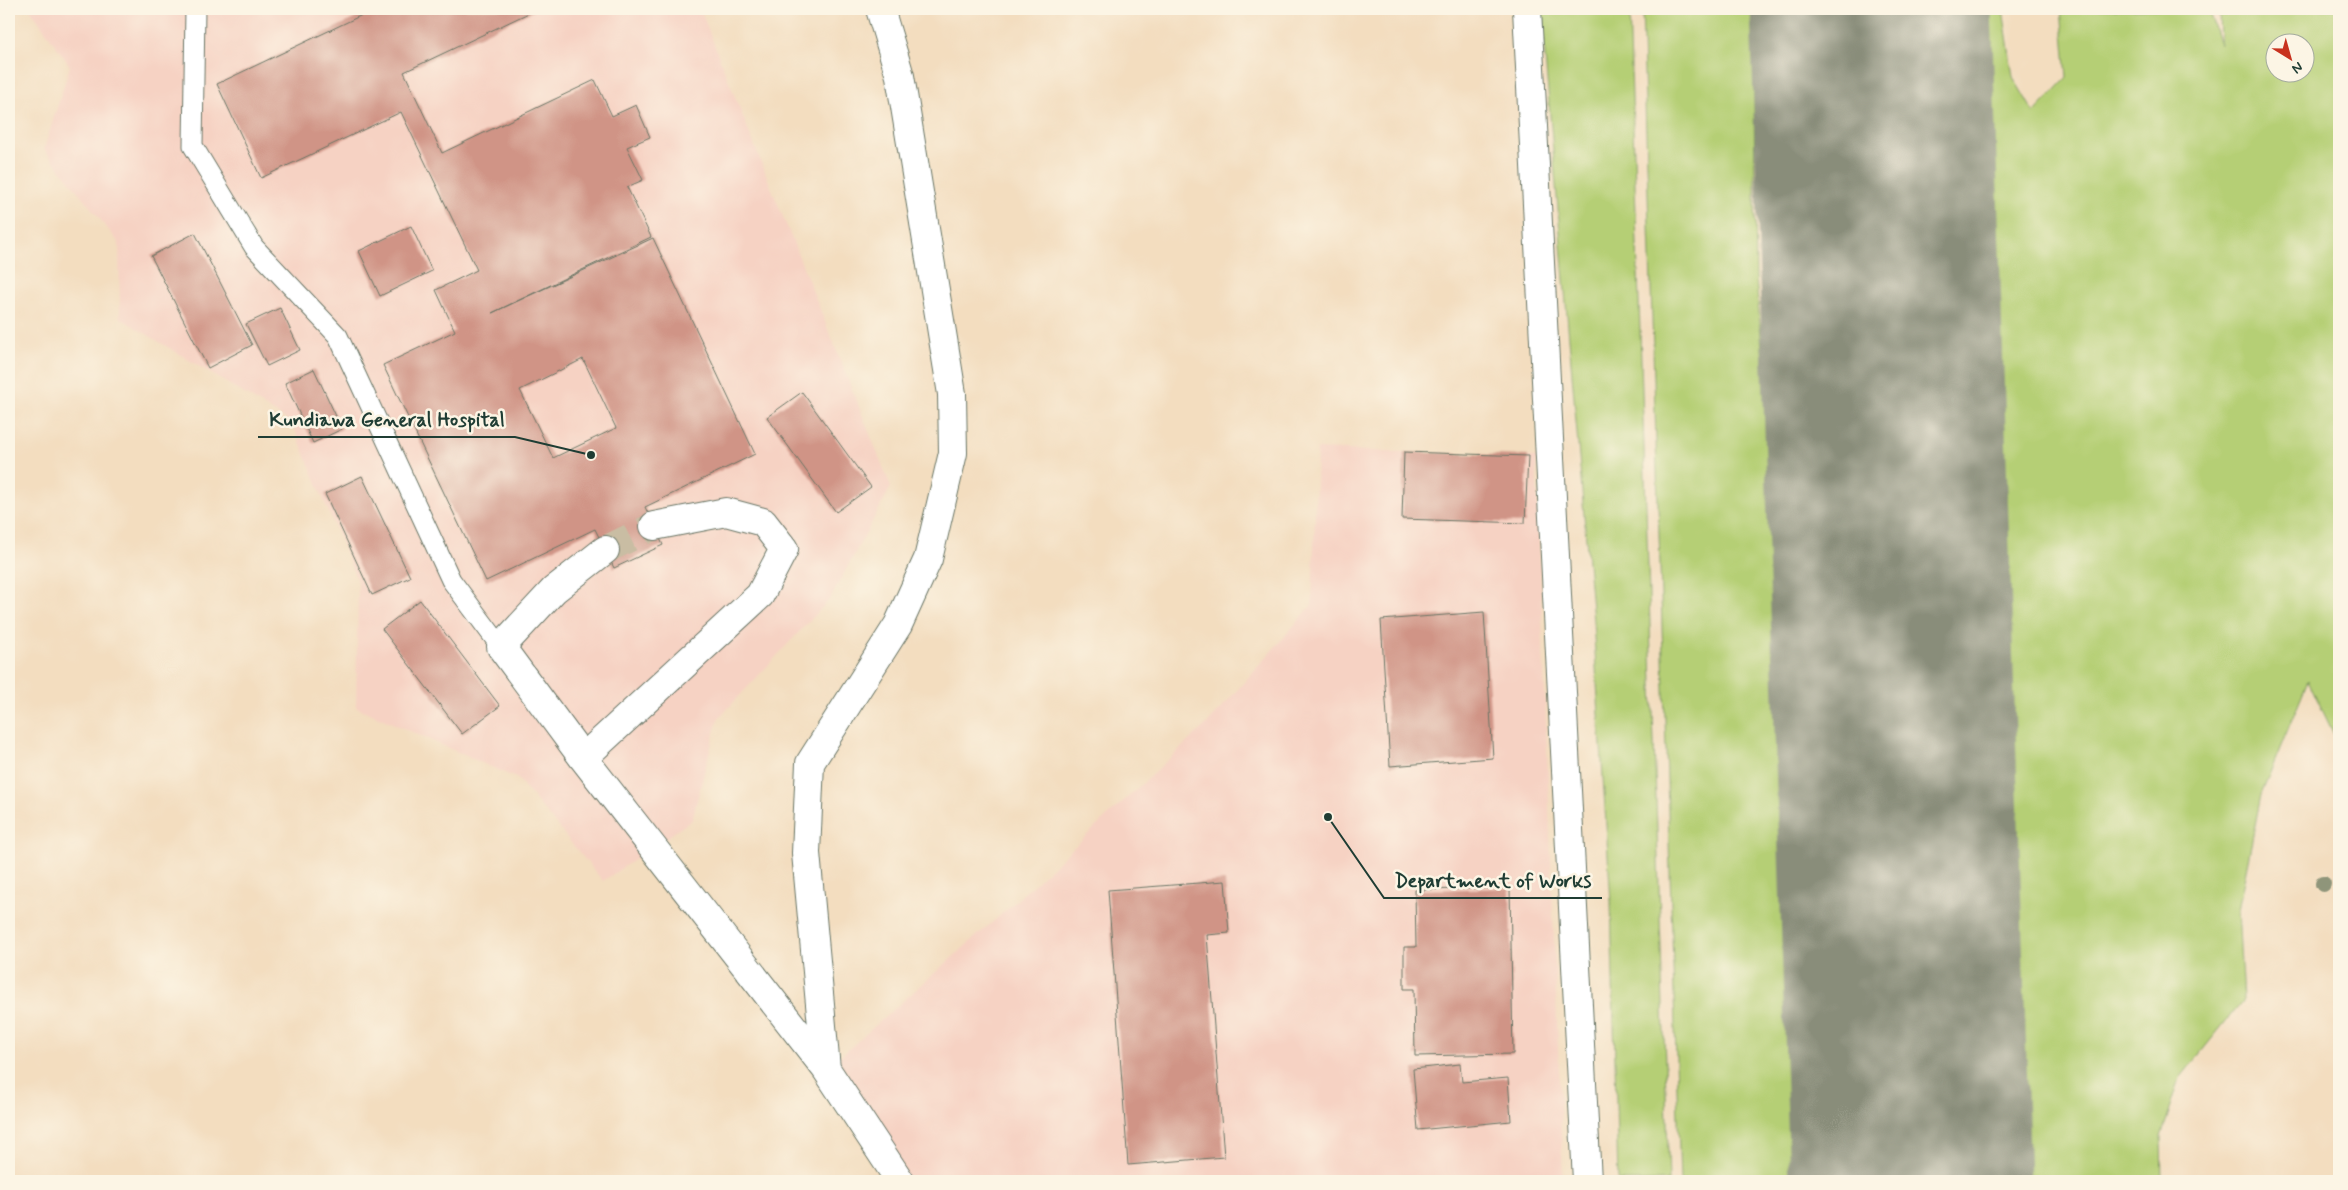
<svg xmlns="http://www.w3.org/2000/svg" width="2348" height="1190" viewBox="0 0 2348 1190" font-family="Mynerve,sans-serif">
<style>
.built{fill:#f6d2c3}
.green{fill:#b5cf74;stroke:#6a8654;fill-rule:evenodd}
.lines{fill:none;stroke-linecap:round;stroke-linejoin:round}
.runway{stroke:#898d7a;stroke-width:241}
.building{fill:#d09486;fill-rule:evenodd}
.street-tunnel{stroke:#c9bda3;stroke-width:28;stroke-dasharray:28 14;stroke-linecap:butt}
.lane-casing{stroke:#697565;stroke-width:21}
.street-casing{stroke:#697565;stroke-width:30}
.lane{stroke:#fff;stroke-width:19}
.street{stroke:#fff;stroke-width:28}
.tree{fill:#8f957a}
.leader{fill:none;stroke:#1f3d34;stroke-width:2}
.callout-dot{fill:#1f3d34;stroke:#fcf5e5;stroke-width:2}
.callout-label{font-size:20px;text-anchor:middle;font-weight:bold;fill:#1f3d34;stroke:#fcf5e5;stroke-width:5;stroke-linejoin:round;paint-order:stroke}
</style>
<rect width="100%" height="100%" fill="#fcf5e5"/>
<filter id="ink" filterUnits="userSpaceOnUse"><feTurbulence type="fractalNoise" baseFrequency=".02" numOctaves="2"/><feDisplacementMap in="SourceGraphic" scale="10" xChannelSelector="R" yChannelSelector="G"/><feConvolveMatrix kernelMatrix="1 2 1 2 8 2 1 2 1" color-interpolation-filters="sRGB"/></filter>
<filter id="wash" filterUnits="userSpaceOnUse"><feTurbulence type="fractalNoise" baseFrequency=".0096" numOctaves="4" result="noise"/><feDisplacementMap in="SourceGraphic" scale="20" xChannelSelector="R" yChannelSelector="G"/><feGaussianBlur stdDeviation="1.12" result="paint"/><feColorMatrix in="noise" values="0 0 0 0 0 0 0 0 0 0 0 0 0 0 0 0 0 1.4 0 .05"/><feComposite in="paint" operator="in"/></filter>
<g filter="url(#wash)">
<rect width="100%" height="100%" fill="#f3ddbf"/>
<path class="built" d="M30,9H700L891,487L830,599L718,719L692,820L603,881L518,779L356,707L358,583L292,423L120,318L119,243L44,149L70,66Z
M1317,449L1536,457L1563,1181H905L826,1069L1004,912L1210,721L1312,605Z"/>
<path class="green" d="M1541,9H1629L1669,1181H1618L1611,902L1593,621Z
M1642,9H1753L1756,278L1777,524L1790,927L1802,1181H1680Z
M1954,9H2003L2013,77L2034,113L2067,78L2061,9H2208L2220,44L2219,9H2339V745L2308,680L2261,795L2238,910L2243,1000L2180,1078L2161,1137L2162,1181H1994ZM2276,42H2306V72H2276Z"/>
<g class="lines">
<path class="runway" d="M1871,9L1910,1181"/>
</g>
<g id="blocks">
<path class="building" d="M359,9H537L404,72L442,153L595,80L612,116L636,105L650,137L627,147L643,180L627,187L651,237L492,313L653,238L755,454L645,507L663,545L614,568L595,529L486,581L383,365L455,331L436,290L477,270L401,112L261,178L217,84L362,15ZM583,359L616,428L553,458L520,390Z
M411,226L432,271L380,296L359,251Z
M195,233L252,345L208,368L151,256Z
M280,308L300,350L267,366L246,324Z
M314,369L342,429L313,443L285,383Z
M802,392L871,487L836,512L767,417Z
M1404,452L1528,456L1525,523L1402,519Z
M362,476L410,577L372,595L325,494Z
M420,600L500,706L462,734L382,629Z
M1484,612L1493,758L1390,766L1381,620Z
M1225,881L1229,933L1207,935L1224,1157L1128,1165L1108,890Z
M1510,888L1513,1054L1415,1056L1414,989H1404V947H1416L1415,890Z
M1460,1064L1462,1082L1508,1078L1511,1121L1418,1130L1413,1069Z"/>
</g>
</g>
<g filter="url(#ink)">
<use href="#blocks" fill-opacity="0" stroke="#697565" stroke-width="1"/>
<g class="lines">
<path class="street-tunnel" d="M605,550L654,526"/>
<g class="lane-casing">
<path id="lane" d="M195,9L193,146L254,247L338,336L451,580L501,647"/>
</g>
<g class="street-casing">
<path id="street" d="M1527,9L1587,1181
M654,526L726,512L763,522L784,549L760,595L583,758L826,1069L900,1181
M583,758L501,647L554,590L605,550
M826,1069L806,853L810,763L898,625L928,559L953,453L952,394L900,76L880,9"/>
</g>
<use href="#lane" class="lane"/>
<use href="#street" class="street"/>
</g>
<circle class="tree" cx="2323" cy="884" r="8"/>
</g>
<path class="leader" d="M591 455L515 437H258M1328 817L1384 898H1602"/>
<g class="callout-dot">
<circle cx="591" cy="455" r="5"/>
<circle cx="1328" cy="817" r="5"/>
</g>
<g class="callout-label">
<text x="387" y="426">Kundiawa General Hospital</text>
<text x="1493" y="887">Department of Works</text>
</g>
<rect width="2348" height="1190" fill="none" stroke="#fcf5e5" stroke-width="30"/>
<g transform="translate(2290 58) rotate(143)"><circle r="24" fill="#fcf5e5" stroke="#a4ab9e"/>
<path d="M0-4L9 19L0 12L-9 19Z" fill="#c8321e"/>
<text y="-8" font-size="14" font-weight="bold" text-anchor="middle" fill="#1f3d34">N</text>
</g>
</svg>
